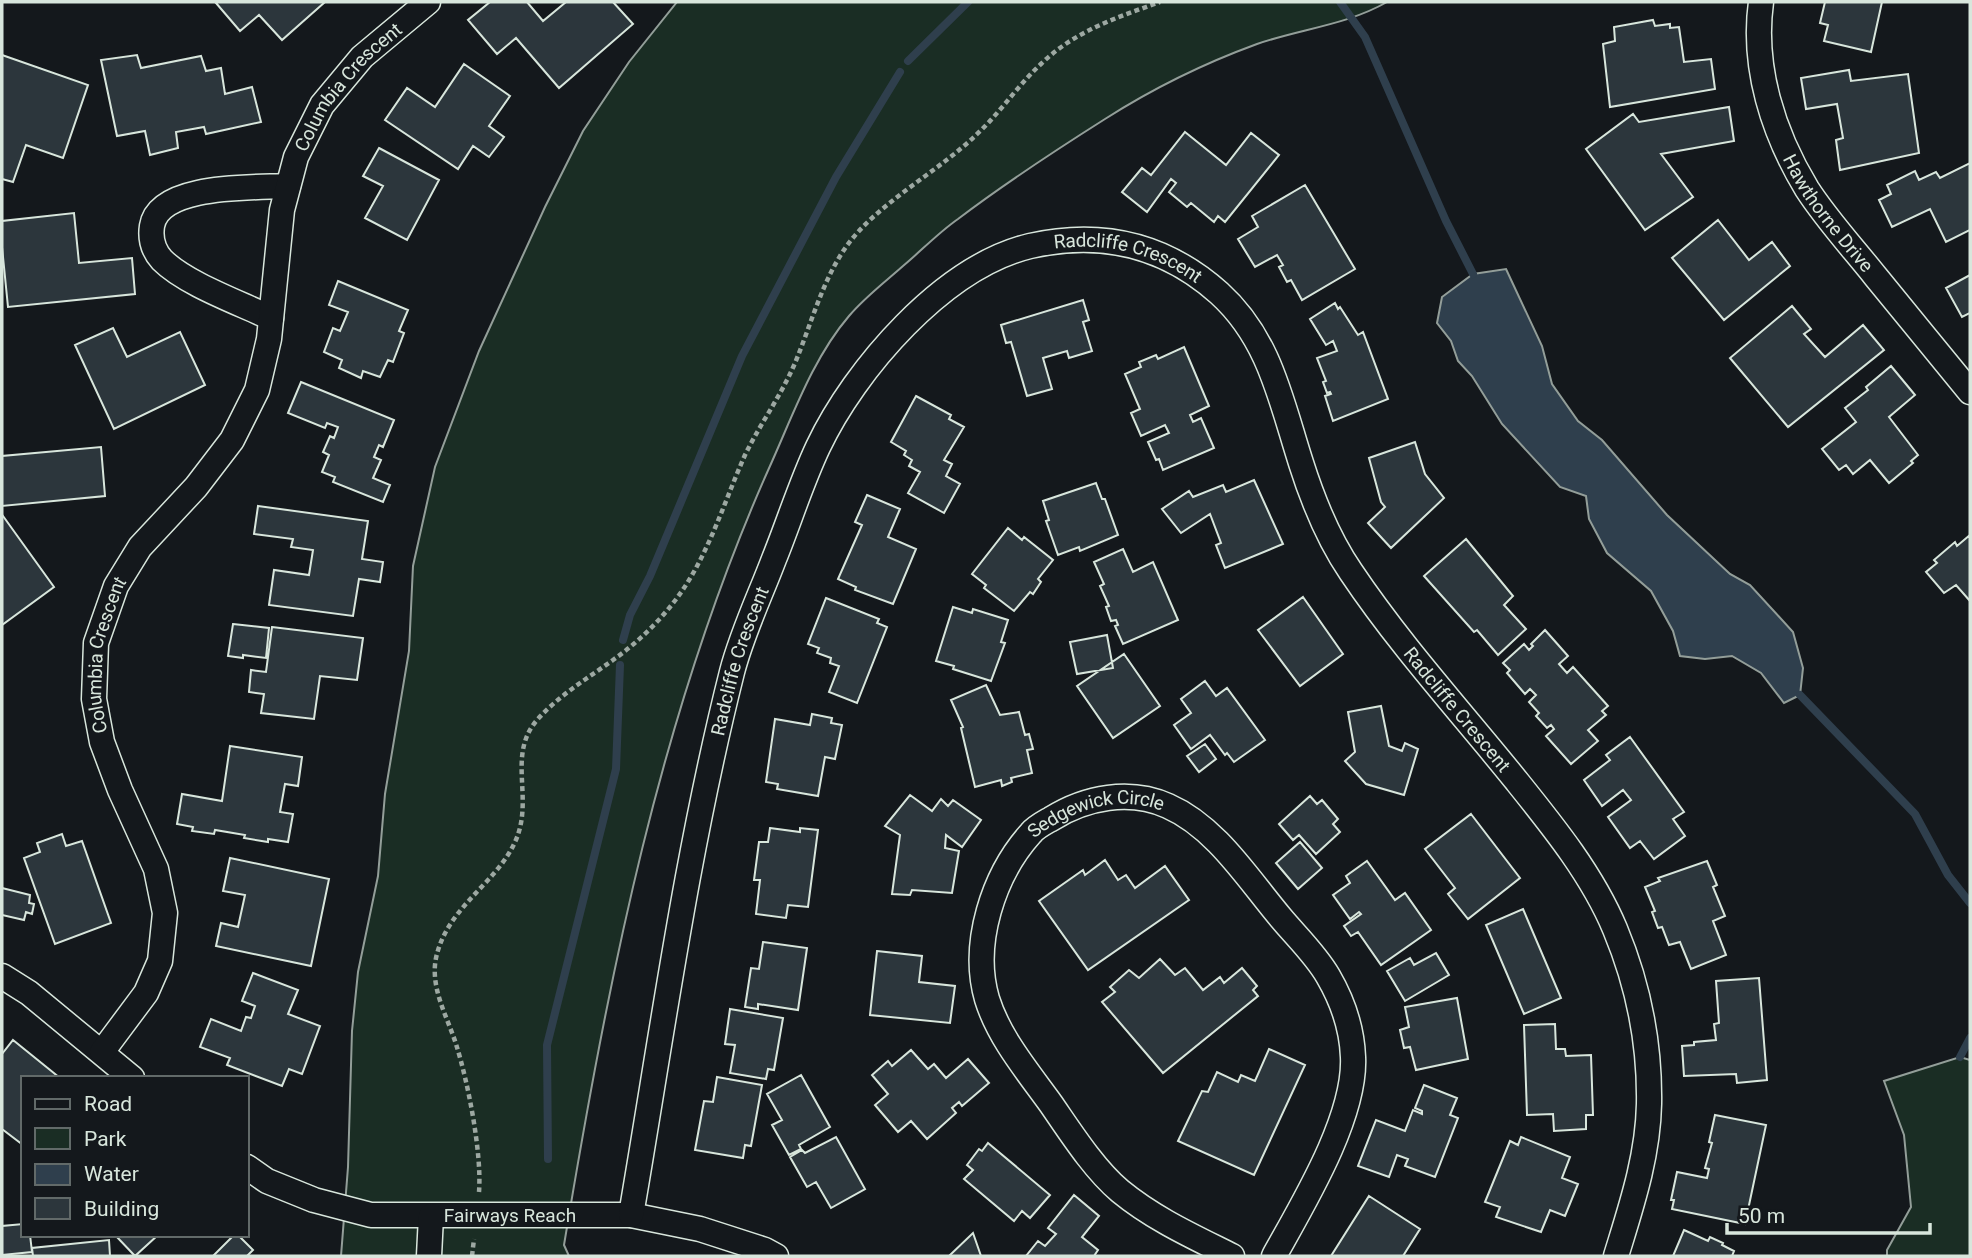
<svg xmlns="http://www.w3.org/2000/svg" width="1972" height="1258" viewBox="0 0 1972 1258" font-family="Roboto,sans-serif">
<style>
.green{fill:#1a2d24;stroke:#939e99;stroke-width:2}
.water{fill:#2f3f4d;stroke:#939e99;stroke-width:2}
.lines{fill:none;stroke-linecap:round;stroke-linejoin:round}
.stream{stroke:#2f3f4d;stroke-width:8}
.building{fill:#2c363c;stroke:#d8e6dc;stroke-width:2}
.minor-casing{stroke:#d8e6dc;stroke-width:27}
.path{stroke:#9da8a2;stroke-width:4.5;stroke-dasharray:5 3.5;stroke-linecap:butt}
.minor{stroke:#14181c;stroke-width:24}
.labels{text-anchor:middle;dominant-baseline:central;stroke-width:5;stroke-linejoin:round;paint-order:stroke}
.street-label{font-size:19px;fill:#d8e6dc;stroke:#14181c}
</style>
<rect width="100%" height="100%" fill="#14181c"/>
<path class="green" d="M677,2H1387C1347,25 1300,29 1257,44C1205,63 1152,89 1105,119C1056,150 1004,184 958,219C938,233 921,251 903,266C885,282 865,297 849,316C813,358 793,415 770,466C660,711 608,981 564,1245L569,1256H341L348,1167L352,1031L358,972L378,876L385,794L409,651L413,566L435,467L479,351L545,207L583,131L629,62Z
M1960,1057L1970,1060V1256H1887V1250L1911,1207L1904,1135L1884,1081Z"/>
<path class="water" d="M1506,269L1542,346L1552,384L1578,421L1602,440L1667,515L1730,574L1750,585L1793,632L1803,668L1800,695L1784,703L1761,673L1732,656L1705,659L1680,656L1673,631L1651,591L1607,553L1589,519L1586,496L1560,487L1502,424L1472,376L1458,361L1451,341L1437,323L1442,297L1473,274Z"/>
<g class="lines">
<path class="stream" d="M1340,2L1365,37L1446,221L1473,274
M908,61L968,2
M623,640L630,615L650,576L742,356L836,177L900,72
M1800,695L1915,814L1948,875L1970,903
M1960,1057L1970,1038
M548,1159L547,1045L616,769L620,665"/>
</g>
<path class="building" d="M218,2H325L282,40L259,15L240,31L216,3Z
M490,2H527L543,21L566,2H613L633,24L559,88L516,38L497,54L468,20Z
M1825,2H1882L1871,52L1824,41L1828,25L1820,23Z
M1653,20L1655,26L1670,24V28L1679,27L1684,62L1711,59L1715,89L1610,107L1603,44L1615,41L1614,27Z
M2,55L88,85L63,158L26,145L13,182L2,179Z
M137,55L141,68L201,56L206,71L221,68L225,94L252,87L261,122L206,134L204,127L176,132L178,148L150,155L145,131L117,136L101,60Z
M464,64L510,96L489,126L504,137L489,157L473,146L458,169L385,120L407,88L435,107Z
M1849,70L1851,81L1908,74L1919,153L1840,170L1836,140L1843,138L1837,104L1806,109L1801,78Z
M1729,107L1734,141L1661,154L1693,197L1645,230L1586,149L1633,114L1639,122Z
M1185,132L1226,165L1251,133L1279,155L1225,222L1218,216L1214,222L1191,203L1187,207L1169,192L1176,183L1171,179L1147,212L1122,192L1142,168L1151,175Z
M379,148L439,180L407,240L365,218L383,186L363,176Z
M1970,163V230L1946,242L1930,209L1892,227L1879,200L1891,194L1887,185L1915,171L1919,180L1936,172L1940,178Z
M1305,185L1355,269L1302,300L1291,280L1287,282L1279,267L1283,265L1277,255L1255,267L1238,239L1258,227L1252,216Z
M74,213L79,263L132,258L135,294L8,307L2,247V221Z
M1718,220L1749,260L1772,242L1790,266L1724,320L1672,258Z
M1970,275V313L1962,317L1946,288Z
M338,281L408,310L399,331L404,333L393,362L388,360L380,377L363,371L361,378L339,368L342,360L324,352L333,328L340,331L348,312L329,305Z
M1083,300L1089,320L1083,322L1092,351L1069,358L1067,351L1043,358L1052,389L1027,396L1011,342L1006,343L1001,325Z
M1335,303L1338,309L1340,307L1358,335L1363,332L1388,399L1333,421L1325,396L1331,394L1330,392L1327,393L1323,382L1326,381L1317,358L1337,351L1333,341L1326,345L1310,319Z
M1792,306L1811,329L1804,334L1825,357L1863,325L1884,350L1788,427L1730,358Z
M113,328L127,357L180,332L205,385L114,429L75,345Z
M1184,347L1209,406L1190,415L1193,422L1201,418L1214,448L1163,470L1159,459L1156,460L1148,442L1169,433L1165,425L1141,436L1131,413L1140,409L1125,374L1141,367L1139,362L1156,355L1158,359Z
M1891,366L1915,395L1889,417L1918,455L1911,461L1913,463L1889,483L1870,460L1853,474L1846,465L1839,470L1822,449L1856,422L1845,408L1868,390L1866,387Z
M301,382L394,420L383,447L379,445L374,457L381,460L373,478L390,485L383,502L333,482L335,477L322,472L329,455L323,452L330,436L334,438L338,427L327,423L325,428L288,413Z
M916,396L951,415L949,419L964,427L944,460L952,464L946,476L960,484L944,513L908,493L920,472L909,466L912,460L904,455L906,451L891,442Z
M1415,442L1425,474L1444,498L1391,548L1368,523L1385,507L1381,502L1369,458Z
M101,447L105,496L2,506V456Z
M1254,480L1283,544L1225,568L1216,545L1221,543L1210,514L1181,533L1162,509L1189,491L1193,497L1223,485L1226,492Z
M1096,483L1102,499H1105L1118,535L1080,551L1079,547L1058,555L1046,521L1049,520L1043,501Z
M867,495L900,509L888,537L916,549L893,604L855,590L856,587L838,579L862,525L855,522Z
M258,506L368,521L362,559L383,562L380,582L359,579L353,616L269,605L274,570L309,575L313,550L291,547L293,539L254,534Z
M3,516L54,587L2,625V517Z
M1008,528L1022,540L1024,537L1053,560L1038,579L1041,582L1033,594L1030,592L1014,611L984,588L986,585L972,574Z
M1970,535V601L1956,585L1944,593L1926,572L1937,563L1934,560L1955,542L1957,546Z
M1466,539L1513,596L1504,605L1526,629L1498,655L1477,630L1474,632L1424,576Z
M1123,549L1133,572L1153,562L1178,620L1123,644L1115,626L1118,625L1116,620L1111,621L1106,607L1109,606L1100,586L1104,584L1094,562Z
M1303,597L1343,654L1300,686L1258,630Z
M826,598L879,619L877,623L887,627L857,703L829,692L839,666L830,663L831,658L817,653L819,648L808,644Z
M953,607L972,613L973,609L1008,620L1001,642L1005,643L991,681L953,669L954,666L936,661Z
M233,624L269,628L266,658L243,655V658L228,656Z
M272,627L363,638L357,680L320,676L314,719L261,713L264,694L249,692L251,670L266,672Z
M1545,630L1568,656L1559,664L1567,673L1573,667L1608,706L1602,711L1606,715L1588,730L1598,741L1571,764L1546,736L1554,729L1551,725L1547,728L1536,716L1539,713L1529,702L1536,695L1530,689L1525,694L1507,673L1510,670L1503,663L1524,644L1529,650L1533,646L1531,644Z
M1107,635L1113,668L1077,674L1070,642Z
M1124,654L1160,706L1113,738L1077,686Z
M1205,681L1216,696L1227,688L1265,740L1234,762L1227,753L1225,755L1210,735L1191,749L1174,725L1191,713L1181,699Z
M986,685L1000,715L1019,712L1025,735L1029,734L1033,749L1027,750L1032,773L1011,778L1012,782L1002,786L1001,780L975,787L961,728L963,727L951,700Z
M1381,706L1389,746L1402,751L1405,743L1418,749L1404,795L1366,784L1345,761L1355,752L1348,712Z
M812,714L832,718L831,723L842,725L835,759L825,757L818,796L777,789L778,784L766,782L775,719L810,725Z
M1630,737L1684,812L1673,819L1685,836L1654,859L1640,841L1630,848L1608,817L1631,800L1623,790L1602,806L1584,780L1610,760L1606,755Z
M1205,744L1216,759L1199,772L1187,756Z
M230,746L302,757L298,786L285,784L280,812L293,814L288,842L268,839V842L244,838L245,835L215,830L214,834L192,831L193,827L177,824L182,794L222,801Z
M910,795L932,811L941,799L948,806L953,800L981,820L962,847L946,835L945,848L959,851L952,893L912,890L910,895L892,894L900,835L885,826Z
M1310,796L1317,804L1322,800L1338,819L1333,824L1340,832L1316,854L1299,835L1293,840L1279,824Z
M1471,814L1520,878L1468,919L1448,894L1455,888L1425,849Z
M770,828L800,832V828L818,830L808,907L788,905L786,918L756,914L760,880H754L759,842H768Z
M62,834L66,846L82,841L111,923L55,944L24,858L40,852L37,843Z
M1300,842L1322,868L1298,889L1276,863Z
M230,858L329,879L311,966L216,946L221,923L238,927L245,895L223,891Z
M1105,860L1118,880L1126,875L1135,888L1165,866L1189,900L1088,970L1039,901L1083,870L1085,875Z
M1367,861L1395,900L1405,893L1431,930L1381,965L1358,932L1351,936L1344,926L1361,914L1359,912L1350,919L1333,895L1350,883L1346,876Z
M1707,861L1717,885L1713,887L1725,916L1713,921L1726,955L1691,969L1680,942L1669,945L1662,927L1658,928L1652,912L1655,911L1645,887L1660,881L1658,878Z
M2,888L30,895L29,903L34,904L32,914L26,912L24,920L2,915Z
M1523,909L1561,998L1524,1014L1486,925Z
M763,942L807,948L798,1010L758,1004V1009L745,1007L751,968L759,969Z
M877,951L922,956L919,982L955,986L950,1023L870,1015Z
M1436,953L1449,975L1405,1001L1387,971L1410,958L1414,965Z
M1160,959L1175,975L1185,968L1203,990L1220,977L1224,983L1242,968L1257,986L1253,990L1258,996L1163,1073L1102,1002L1115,992L1110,987L1129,970L1139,978Z
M253,973L298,990L288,1014L320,1026L302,1074L289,1069L282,1086L227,1065L230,1058L200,1047L211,1019L241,1031L246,1017L251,1018L255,1006L242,1001Z
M1759,978L1767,1080L1737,1083L1736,1074L1684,1076L1682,1046L1694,1045V1042L1716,1040L1714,1024L1719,1023L1716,981Z
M1457,998L1468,1059L1416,1070L1410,1047L1404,1048L1400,1030L1409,1027L1405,1007Z
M730,1009L783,1018L774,1070L768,1069L766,1079L730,1073L735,1045L725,1044Z
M1555,1024L1556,1049H1565L1566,1056L1591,1055L1593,1115H1586V1129L1554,1131L1553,1114L1527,1115L1524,1025Z
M13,1040L60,1078H23V1145L2,1129V1054Z
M1269,1049L1305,1065L1254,1175L1178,1141L1202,1091L1208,1092L1217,1072L1238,1082L1241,1075L1255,1081Z
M911,1050L928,1069L934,1064L946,1078L968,1059L989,1083L962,1106L959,1102L952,1108L956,1113L927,1139L911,1121L898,1132L875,1105L888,1094L872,1075L888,1061L892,1066Z
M801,1075L830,1127L799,1145L801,1149L789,1155L772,1125L782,1120L767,1094Z
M717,1077L762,1085L751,1146L745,1145L743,1158L695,1150L704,1101L713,1102Z
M1424,1085L1457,1098L1450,1115L1458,1118L1435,1177L1405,1166L1408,1159L1397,1155L1389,1177L1358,1166L1376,1120L1405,1131L1413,1110L1422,1114V1111L1415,1108Z
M1715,1115L1766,1125L1745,1224L1672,1209L1674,1200H1671L1677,1172L1707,1178L1709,1169L1705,1168L1712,1143L1709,1142Z
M836,1137L865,1189L831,1208L816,1182L807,1187L790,1157L802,1150L805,1153Z
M1521,1137L1570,1157L1562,1178L1578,1184L1565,1216L1550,1210L1541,1232L1496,1217L1500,1207L1485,1202L1510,1141L1518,1145Z
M988,1143L1050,1195L1030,1218L1022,1211L1014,1221L964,1179L973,1170L967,1165L979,1149L982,1151Z
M1074,1195L1099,1216L1082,1237L1098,1250L1094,1256H1026L1038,1241L1045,1246L1056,1234L1048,1228Z
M1369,1196L1420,1229L1403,1256H1331Z
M23,1224V1235H30L32,1252L2,1255V1226Z
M1684,1230L1708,1241L1710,1237L1723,1243L1722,1245L1734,1251L1732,1256H1673Z
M973,1233L981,1256H949Z
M115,1235H158L135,1256Z
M234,1235H238L253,1250L247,1256H213Z
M109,1240L110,1256H33L32,1248Z"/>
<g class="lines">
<g class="minor-casing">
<g id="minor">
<path id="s1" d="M1761,2C1752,67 1773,133 1807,189C1827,220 1853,248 1876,277C1907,315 1939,354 1970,392"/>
<path d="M271,318C240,303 186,284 162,260C153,250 150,239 152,226C159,183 256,188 288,186"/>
<path d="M2,976L29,993L132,1078"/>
<path id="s2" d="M102,1052L146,993L160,961L165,913L156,869L120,790L102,742L94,699L96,643L116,586L140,547L196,487L232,440L257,390L269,339L282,210L296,157L322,105L362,57L428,2"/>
<path id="s3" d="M247,1167L267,1181L314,1200L371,1215H631L700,1229L765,1250L776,1256"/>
<path id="s4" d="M631,1215C662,1034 687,850 732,672C742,633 760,596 774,559C789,522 801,483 818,447C855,369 943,267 1030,246C1101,230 1164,244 1219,293C1270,339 1281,401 1301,463C1313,501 1329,540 1351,572C1400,645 1460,711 1515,779C1552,825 1592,874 1615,929C1638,984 1650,1044 1649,1104C1648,1157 1631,1207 1616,1256"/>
<path d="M429,1256L431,1216"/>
<path id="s5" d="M1232,1256C1194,1237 1154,1219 1120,1191C1094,1169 1071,1133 1051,1104C1028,1072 999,1038 987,999C971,944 993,875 1031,833C1036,827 1044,823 1051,819C1086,797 1130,789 1168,806C1216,827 1248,879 1281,918C1296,936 1316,955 1328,976C1342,1000 1352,1029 1353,1057C1356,1117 1303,1204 1274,1256"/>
</g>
</g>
<path class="path" d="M479,1192C482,1153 468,1082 456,1044C447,1016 430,988 436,958C447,907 496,884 515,842C535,799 506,756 537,720C558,696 588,678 613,660C640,641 664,617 682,591C710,550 725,500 745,455C760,424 781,396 795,363C811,325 822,281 846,247C876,204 938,172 976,135C1000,113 1018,85 1042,63C1075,31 1118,17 1160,2
M472,1256L474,1239"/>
<use href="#minor" class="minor"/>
</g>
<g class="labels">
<g class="street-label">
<text stroke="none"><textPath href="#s2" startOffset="1068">Columbia Crescent</textPath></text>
<text stroke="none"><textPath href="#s1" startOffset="228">Hawthorne Drive</textPath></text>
<text stroke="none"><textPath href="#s4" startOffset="1195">Radcliffe Crescent</textPath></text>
<text stroke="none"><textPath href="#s2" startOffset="429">Columbia Crescent</textPath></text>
<text stroke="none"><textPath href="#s4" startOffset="565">Radcliffe Crescent</textPath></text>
<text stroke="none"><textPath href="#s4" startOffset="1782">Radcliffe Crescent</textPath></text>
<text stroke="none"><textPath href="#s5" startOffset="614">Sedgewick Circle</textPath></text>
<text stroke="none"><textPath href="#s3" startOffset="273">Fairways Reach</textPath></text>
</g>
</g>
<rect width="1972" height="1258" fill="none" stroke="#d8e6dc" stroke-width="7"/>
<rect x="21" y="1076" width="228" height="161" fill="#14181c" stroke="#626a69" stroke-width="2"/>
<rect x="35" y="1099" width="35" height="10" fill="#14181c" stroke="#626a69" stroke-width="2"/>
<text x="84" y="1111" font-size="21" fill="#d8e6dc">Road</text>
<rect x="35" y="1128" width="35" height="21" fill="#1a2d24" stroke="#626a69" stroke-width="2"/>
<text x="84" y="1146" font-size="21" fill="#d8e6dc">Park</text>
<rect x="35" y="1164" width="35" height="21" fill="#2f3f4d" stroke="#626a69" stroke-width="2"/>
<text x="84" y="1181" font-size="21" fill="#d8e6dc">Water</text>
<rect x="35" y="1198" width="35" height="21" fill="#2c363c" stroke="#626a69" stroke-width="2"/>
<text x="84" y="1216" font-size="21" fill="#d8e6dc">Building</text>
<path d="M1727 1223v10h203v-10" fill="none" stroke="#d8e6dc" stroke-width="3.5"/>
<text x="1738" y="1223" font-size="21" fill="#d8e6dc" stroke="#14181c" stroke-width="5" paint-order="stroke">50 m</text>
</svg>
